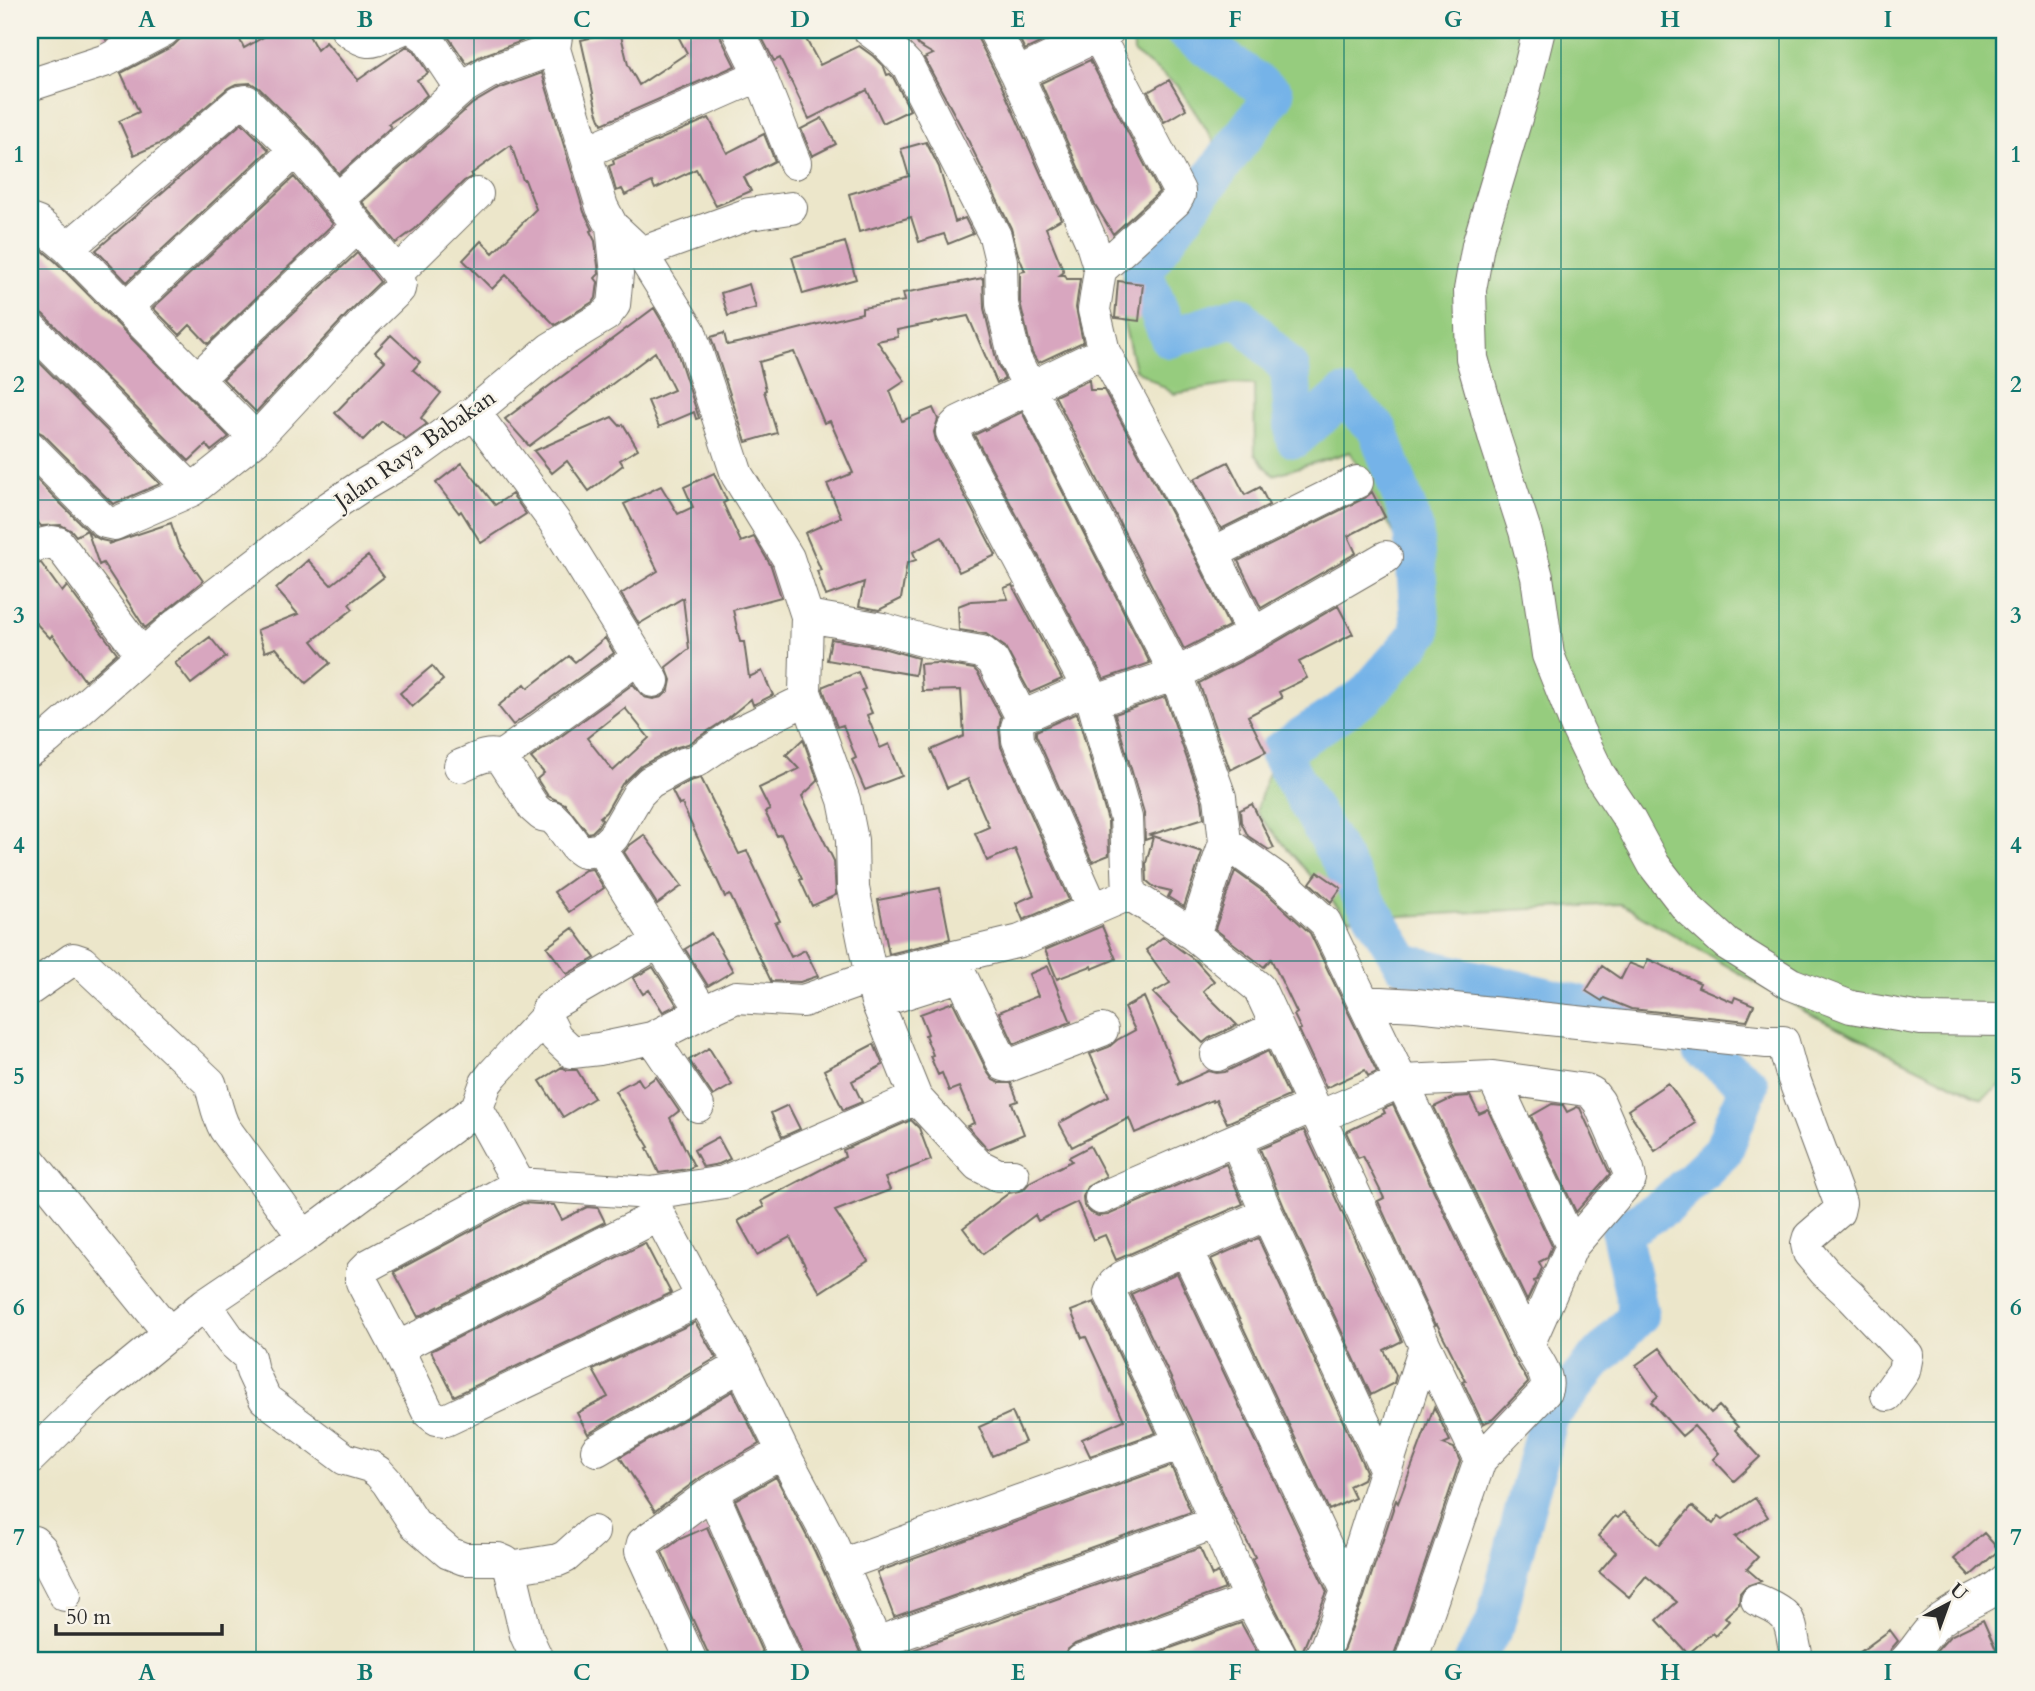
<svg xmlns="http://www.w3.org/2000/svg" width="2035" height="1691" viewBox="0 0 2035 1691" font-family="Cardo,serif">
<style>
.green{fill:#96cc7e;stroke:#607c54;stroke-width:2}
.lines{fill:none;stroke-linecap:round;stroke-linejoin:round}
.river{stroke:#75b3e8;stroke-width:40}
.building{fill:#d8a6bf;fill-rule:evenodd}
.minor-casing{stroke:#6f6c63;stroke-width:34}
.minor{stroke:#fff;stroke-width:32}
.grid{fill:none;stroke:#0f766e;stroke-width:2;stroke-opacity:0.55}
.labels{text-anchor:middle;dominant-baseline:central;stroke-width:5;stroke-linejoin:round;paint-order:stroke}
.street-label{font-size:23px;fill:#2b2b2b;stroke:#f7f3e8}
.neatline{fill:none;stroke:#0f766e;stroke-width:2.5}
.grid-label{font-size:23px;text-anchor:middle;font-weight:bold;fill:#0f766e}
</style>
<rect width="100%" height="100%" fill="#f7f3e8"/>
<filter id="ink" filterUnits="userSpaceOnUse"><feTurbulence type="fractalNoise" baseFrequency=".0143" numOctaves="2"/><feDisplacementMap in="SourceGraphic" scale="14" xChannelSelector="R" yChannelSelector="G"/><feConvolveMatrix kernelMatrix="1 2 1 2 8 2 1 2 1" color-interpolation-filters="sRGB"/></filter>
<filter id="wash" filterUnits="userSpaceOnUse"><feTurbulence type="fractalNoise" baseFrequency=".00686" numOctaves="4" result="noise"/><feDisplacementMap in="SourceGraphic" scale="28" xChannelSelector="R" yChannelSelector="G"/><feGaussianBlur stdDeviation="1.57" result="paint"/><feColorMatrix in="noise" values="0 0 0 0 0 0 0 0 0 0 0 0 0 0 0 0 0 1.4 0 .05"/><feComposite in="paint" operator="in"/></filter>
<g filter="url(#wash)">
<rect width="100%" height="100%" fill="#ece6ca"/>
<path class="green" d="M1133,30H2005V1082L1982,1099L1804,1011L1621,904L1348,919L1256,812L1278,740L1337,701L1404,636L1396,537L1350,452L1273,475L1255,454L1254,385L1233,384L1174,394L1135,369L1121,311L1123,273L1225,158L1178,86L1134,53Z"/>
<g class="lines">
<path class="river" d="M1184,30L1274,95L1142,271L1170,338L1239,316L1290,369L1295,438L1343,396L1378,430L1413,527L1421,632L1365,696L1279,752L1332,845L1403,963L1617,1014
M1474,1661L1495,1624L1549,1416L1593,1363L1639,1315L1621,1232L1664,1207L1723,1151L1749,1085L1701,1048"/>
</g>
<g id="blocks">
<path class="building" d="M101,30H123V31L106,40Z
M199,30H235L244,48L276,30H306L317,50L326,42L358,80L407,46L414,51L428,73L417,80L427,95L412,108L388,124L391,127L339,174L309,137L259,88L251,83L236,84L228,88L164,142L134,155L119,121L139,112L121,73L173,46L180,39Z
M449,30H517L522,41L481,56L467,64L445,32Z
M691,30H720L721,38L735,66L602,124L597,111L581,40L620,31L628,65L639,85L687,53L678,36Z
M758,30H801L820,65L859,46L873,56L884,67L887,75L890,74L893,77L910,110L883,123L867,90L809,119L780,58L774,61Z
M910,30H976L978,39L1000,82L1061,219L1046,228L1064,272L1060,275H1065L1067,279H1080L1076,308L1083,342L1038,363L1032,353L1020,302V272L1025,271L1018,254L1011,228L965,134L924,58L933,54L918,45Z
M1015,30H1067L1025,50Z
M1090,60L1159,192L1113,234L1094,203L1041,83Z
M542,73L584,212L593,230L590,231L595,241L599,274L595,278L598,282L596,298L594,301L555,325L506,275L492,289L463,260L481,241L493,253L536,209L525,180H523L511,145L471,174L473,176L464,181L415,229L396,243L362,202L472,104L496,90Z
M1169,80L1186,109L1164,122L1148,92Z
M709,118L727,153L764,134L775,161L744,177L751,191L716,206L696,169L655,189L652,182L625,195L622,189L616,191L609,166L614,164L613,160Z
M822,118L836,144L812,156L801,129Z
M242,123L269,150L127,282L96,250Z
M926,142L939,167L955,222L965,218L973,234L948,244L944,234L919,242L911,217L859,232L849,194L909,176L901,149Z
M294,177L333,224L208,344L190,325L180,335L153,308Z
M30,240L56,262L229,437L211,451L206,445L189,461L43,314L35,310L30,309Z
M845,242L856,279L803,294L792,257Z
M357,253L380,282L351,310L256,412L223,379Z
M983,278L984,308L997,363L1005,379L997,383L968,316L897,330L898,337L877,341L905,381L890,391L902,421L933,408L938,419L934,432L936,441L996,555L959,572L942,537L913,552L916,560L907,563L901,599L879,610L859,606L864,582L826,596L817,571L821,570L805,533L841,517L827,484L853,473L842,448L830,421L824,423L794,352L759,362L766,390L764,391L777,433L746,442L711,337L724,333L727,345L775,335L862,313V308L905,301L903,293Z
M1118,281L1143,284L1139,321L1115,318Z
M749,284L756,308L728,316L721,293Z
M654,308L673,340L699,418L696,419L694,412L659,427L648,401L674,390L655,352L529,446L505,419Z
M391,335L420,362L413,370L441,393L421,418L427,424L406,439L382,421L363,440L335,413L385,361L375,352Z
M30,353L160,484L113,504L43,434L35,430L30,429Z
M1089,380L1090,390H1104L1197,561L1229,626L1184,649L1055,396Z
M1022,412L1150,663L1104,679L974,435Z
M612,417L620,426L623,424L638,449L620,460L623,465L589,491L567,461L552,473L534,451Z
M1228,462L1245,495L1260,487L1269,505L1221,529L1194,479Z
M462,463L495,505L512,494L526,514L481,543L461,511L459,513L436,483Z
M30,473L92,535L101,540L110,542L108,544L171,523L178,545L203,581L145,628L103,563L99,565L87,530L76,536L72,531L61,525L41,526L30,514Z
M714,473L727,501L723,503L741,542L754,537L771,566L781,597L733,610L740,642H744L749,677L762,671L773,695L753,705L751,699L728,718L688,744L674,748L641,766L622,784L606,812L600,817L602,819L598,826L592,832L588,833L565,804L548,796L537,779L544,773L531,758L633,684L644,697L653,699L662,697L669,690L671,680L666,667L689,649L683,598L639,624L621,594L658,571L624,504L661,486L678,514L693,507L684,487ZM625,708L649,738L613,771L587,738Z
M1372,492L1385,517L1348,536L1356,553L1261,608L1238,561L1365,498Z
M368,556L384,577L349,604L353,609L312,641L330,663L306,683L276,648L265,652L257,630L298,614L276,589L308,560L331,585Z
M41,563L62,592L67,586L117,653L85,681L52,635L50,638L30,617V565Z
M1012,585L1062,679L1030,693L1005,647L986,634L959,630L958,606L971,601L1008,599L1004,588Z
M1338,606L1353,634L1299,662L1307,678L1279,692L1282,698L1248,716L1266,752L1230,770L1199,683L1262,650Z
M210,637L226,657L191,684L175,663Z
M605,638L614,653L513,725L498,706L525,684L528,688L569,656L575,662Z
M831,639L879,647L918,658L915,675L827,660Z
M937,663L974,669L978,673L1001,717L999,728L1001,747L1069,900L1023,920L1016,903L1034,895L1015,849L987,861L975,833L989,827L968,779L947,788L931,750L964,736L961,690L922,691L920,664Z
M432,666L443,680L412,707L400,693Z
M858,672L865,689L862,690L872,713L867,715L880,748L889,744L902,776L865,790L852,760L856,758L843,725L837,727L823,689L824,686Z
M1165,697L1202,801L1204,818L1150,835L1202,852L1184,907L1168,897L1171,891L1154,887L1147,881L1146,863L1153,837L1145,840L1144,813L1115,714Z
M1077,713L1108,821L1109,855L1092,862L1036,735V731Z
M803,739L818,781L802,796L834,861L836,895L812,906L800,880L802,879L781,834L777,836L765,812L770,810L759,788L799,769L786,755Z
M701,778L739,854L747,851L780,921L775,923L791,957L805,950L818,976L800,982L771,981L730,895L725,897L682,804L679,805L672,791L690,781Z
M1252,804L1274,848L1269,850L1248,836L1241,822L1240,810Z
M644,835L682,886L657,904L624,852L630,845Z
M592,869L604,888L569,912L554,892L585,870Z
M1235,871L1271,897L1310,933L1377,1072L1368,1076L1365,1070L1326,1088L1299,1030L1301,1029L1294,1015L1297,1013L1271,959L1264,967L1215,929Z
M1318,872L1341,888L1331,902L1310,883Z
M940,888L950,939L889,954L878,900Z
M1102,926L1116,959L1092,969L1091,966L1057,979L1045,950Z
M573,928L595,958L567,974L547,947Z
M711,933L733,971L708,986L685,949Z
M1163,937L1196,961L1214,981L1203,991L1237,1025L1209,1038L1203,1043L1153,993L1170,983L1146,950Z
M1648,959L1700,983L1698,987L1733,1002L1735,997L1754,1005L1747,1021L1631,1009L1604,998L1602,1001L1586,991L1602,966L1621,979L1629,963L1644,969Z
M1048,966L1071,1022L1014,1044L999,1012L1038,996L1029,974Z
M653,967L677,1005L663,1012L649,990L643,994L633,978Z
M1144,997L1180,1082L1177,1085L1208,1071L1216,1073L1225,1072L1268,1051L1289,1096L1227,1123L1216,1100L1213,1102L1212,1100L1135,1133L1129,1118L1072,1147L1059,1123L1109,1096L1090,1054L1109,1047L1117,1040L1135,1030L1124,1008Z
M953,1002L988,1073L993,1080L999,1083H1011L1018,1101L1012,1103L1024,1134L988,1149L967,1126L974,1123L959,1087L949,1091L942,1073L938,1075L930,1056L933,1055L925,1035L928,1034L920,1014Z
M874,1044L883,1065L852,1081L862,1102L843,1110L824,1070Z
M709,1048L732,1085L713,1096L689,1060Z
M562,1067L567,1070H577L594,1098L563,1117L540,1081Z
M656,1077L679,1111L670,1118L694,1166L688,1169L659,1173L647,1148L649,1147L615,1091L638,1078L643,1086Z
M1668,1083L1696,1123L1655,1151L1628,1110Z
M1470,1096L1479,1114L1488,1110L1552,1246L1547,1258L1539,1262L1542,1268L1537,1280L1534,1281L1535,1284L1527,1301L1434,1107L1455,1097Z
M1552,1104L1563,1105L1567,1112L1577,1107L1580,1108L1610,1174L1576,1212L1531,1116Z
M788,1105L800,1129L782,1137L771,1113Z
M1393,1105L1511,1353L1527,1380L1528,1383L1493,1419L1483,1424L1463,1382L1466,1381L1437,1324L1435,1325L1378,1201L1384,1198L1363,1156L1358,1158L1346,1132L1385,1113L1383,1109Z
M911,1120L919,1128L931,1160L885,1178L890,1190L835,1211L868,1261L820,1292L805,1268L806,1267L790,1237L757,1255L738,1221L764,1207L761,1201L845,1157L843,1150Z
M1304,1130L1402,1341L1384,1350L1396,1375L1394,1383L1371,1395L1284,1207L1260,1149Z
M718,1137L730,1159L719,1164L703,1167L694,1150Z
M1090,1146L1106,1176L1087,1187L1083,1197L1084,1206L1091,1213L1098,1216L1108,1215L1226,1164L1243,1204L1116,1260L1105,1235L1093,1240L1077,1202L1038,1221L1035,1215L983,1254L963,1228L1009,1193L1023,1190L1030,1182L1072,1161L1069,1157Z
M523,1203L554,1205L562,1220L587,1207L598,1208L605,1222L418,1317L394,1272Z
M1258,1238L1366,1471L1363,1479L1349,1486L1355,1498L1329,1510L1211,1259Z
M645,1243L671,1293L454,1396L431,1351Z
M1177,1273L1327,1592L1300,1657L1267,1592L1252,1559L1255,1557L1230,1509L1198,1435L1131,1294Z
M1094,1302L1156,1433L1090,1456L1082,1439L1124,1420L1086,1337L1082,1338L1071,1311Z
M695,1322L716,1358L588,1434L577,1413L608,1397L593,1370Z
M1660,1348L1684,1382L1711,1413L1719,1406L1738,1427L1735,1430L1760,1457L1734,1481L1713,1459L1719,1453L1694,1426L1682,1436L1651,1402L1658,1396L1636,1365Z
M733,1391L759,1444L701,1477L655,1511L620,1457Z
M1434,1407L1450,1441L1443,1444L1454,1448L1460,1461L1394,1655L1393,1661H1339L1364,1597L1396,1500L1398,1503Z
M1012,1412L1025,1442L992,1456L979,1427Z
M1171,1466L1191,1512L894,1617L877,1572Z
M776,1477L815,1552L864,1661H804L803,1654L735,1500Z
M1755,1498L1768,1517L1735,1537L1758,1557L1747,1569L1761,1581L1746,1586L1740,1593L1739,1604L1725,1617L1729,1621L1715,1636L1712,1633L1688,1654L1657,1620L1677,1602L1646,1576L1629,1597L1599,1572L1616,1552L1598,1536L1615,1516L1618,1518L1624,1512L1659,1545L1692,1506L1713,1524L1719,1516L1723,1519Z
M707,1527L766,1661H709L708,1653L662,1552L680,1539Z
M1984,1533L1999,1550L1970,1576L1954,1559Z
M1200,1548L1212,1576L1218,1573L1225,1589L1075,1644L1067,1650L1063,1661H910L907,1652Z
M1983,1620L1997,1652L1976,1661H1937L1934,1654L1950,1636Z
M1241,1623L1262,1661H1134Z
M1890,1630L1898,1641L1891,1649L1887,1661H1848Z"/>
</g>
</g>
<g filter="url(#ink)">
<use href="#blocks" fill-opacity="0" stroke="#6f6c63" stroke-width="2"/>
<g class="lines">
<g class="minor-casing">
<path id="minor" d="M347,30C373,49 372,40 399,30
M416,30L427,38L461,89
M869,30L885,42L908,66L995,236L1001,261L1002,304L1015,359L1176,674L1220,797L1225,842L1194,935
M994,30L1017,74L1091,241L1100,270L1094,310L1104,352L959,422L954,427L952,432L1088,688L1093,702L1126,818L1129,894
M1095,30L1179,191V195L1175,202L1100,270
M1539,30L1523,95L1478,245L1470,290L1472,358L1495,439L1525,531L1537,577L1548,655L1578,730L1599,774L1629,819L1654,865L1688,909L1727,944L1791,984L1851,1007L1921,1019L2005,1020
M1017,74L1109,30
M760,75L795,163
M30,85L107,60L164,30
M585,152L760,75L738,30
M30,220L38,223L68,248L256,439
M612,226L641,253L690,332L737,475L788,558L807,616L805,692L844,800L852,840L853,888L871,977L877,1002L916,1098L978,1165L998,1175H1013
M68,248L239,102L246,101L296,150L337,200L461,89L488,73L554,49
M641,253L749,214L791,208
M397,273L477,194
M126,308L296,150
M30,327L192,490
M1104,352L1213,553L1253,634
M197,379L358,226
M474,412L554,521L653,681
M30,447L105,522L114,524L192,490L256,439L364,323L399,289L400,283L397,273L337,200
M30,547L52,542L58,543L142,655
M1213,553L1357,482
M807,616L883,629L940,645L982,652L993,661L1018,710L1022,714H1029L1088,688
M1093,702L1176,674L1253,634L1386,557
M1022,714L1017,727L1018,740L1093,909
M30,751L47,739L175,626L330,507L360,487L416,454L474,412L550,349L606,315L614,305L617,274L612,226L602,207L554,49L557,30
M501,757L638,658
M460,766C473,761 487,751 501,757L534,808L542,815L552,817L559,824L576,847L583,852L590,851L601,849L613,837L638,794L650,782L683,764L696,761L734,735L807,699
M1225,842L1283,883L1325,922L1528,1345
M601,849L703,1012
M1129,894L1194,935L1259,988L1425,1346L1480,1460
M659,942L554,1003L548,1009L546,1017L556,1037L572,1052L599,1049L652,1038L703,1012L736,997L803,1001L871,977L1020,941L1129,894
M30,989L73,959L82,962L210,1083C215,1098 217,1115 225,1129L304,1237
M877,1002L956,977L962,978L1004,1065L1008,1066L1102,1030
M1364,1002L1416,1005L1767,1042H1783L1791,1071L1840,1203L1838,1212L1809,1237L1807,1244L1809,1253L1825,1272L1850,1295L1907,1355L1904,1371L1887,1395
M652,1038L698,1106
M1217,1055L1277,1027
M1493,1077L1572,1246
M477,1108L486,1083L493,1074L546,1017
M1319,1117L1402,1081L1493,1077L1586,1090L1592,1093L1599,1102L1628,1169L1630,1179L1572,1246L1528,1345C1535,1358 1552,1377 1545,1392L1480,1460L1411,1661
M1236,1140L1267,1214L1386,1470
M30,1161L170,1334
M651,1193L659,1215L703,1298L741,1365L783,1452L832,1544L884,1661
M1101,1198L1313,1106
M1267,1214L1123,1277L1114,1284L1110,1293L1181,1443L1250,1600L1283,1661
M1186,1249L1347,1591
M703,1298L446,1420L437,1419L428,1412L397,1348L362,1282V1272L369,1265L519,1184L651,1193L724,1182L916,1098
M205,1304L231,1341L249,1357L252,1371L265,1399L345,1459L369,1466L378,1472L387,1482L414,1523L449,1553L464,1559H498L505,1562L510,1568L526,1635L538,1661
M397,1348L659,1215
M597,1450L741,1365
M30,1458L94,1395L205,1304L304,1237L477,1108L519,1184
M712,1492L786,1661
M34,1542L41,1549L65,1595
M841,1565L1181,1443
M510,1568L558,1560L565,1557L593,1532
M1757,1600C1799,1617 1787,1623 1798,1661
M876,1643L1215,1523
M691,1661L641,1551L643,1543L712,1492L783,1452
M1081,1661L1250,1600
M1318,1661L1326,1647L1347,1591L1425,1346
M1905,1661C1919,1647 1927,1628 1945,1617C1964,1603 1988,1597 2005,1580"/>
</g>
<use href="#minor" class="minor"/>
</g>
</g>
<path class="grid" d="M256,30V1661M474,30V1661M691,30V1661M909,30V1661M1126,30V1661M1344,30V1661M1561,30V1661M1779,30V1661M30,269H2005M30,500H2005M30,730H2005M30,961H2005M30,1191H2005M30,1422H2005"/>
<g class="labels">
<g class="street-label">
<text transform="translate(415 449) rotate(-35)">Jalan Raya Babakan</text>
</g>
</g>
<rect width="2035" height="1691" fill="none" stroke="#f7f3e8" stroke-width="77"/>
<g transform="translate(1948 1604) rotate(41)" stroke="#f7f3e8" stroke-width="5" paint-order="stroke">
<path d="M0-5L12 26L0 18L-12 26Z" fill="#2b2b2b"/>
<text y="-10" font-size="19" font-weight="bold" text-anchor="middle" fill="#2b2b2b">U</text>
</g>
<path d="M56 1624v10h166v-10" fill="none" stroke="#2b2b2b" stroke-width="3.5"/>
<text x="66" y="1624" font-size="21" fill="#2b2b2b" stroke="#f7f3e8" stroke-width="5" paint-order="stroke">50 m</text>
<rect x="38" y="38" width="1958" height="1614" class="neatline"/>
<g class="grid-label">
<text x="147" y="27">A</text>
<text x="365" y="27">B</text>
<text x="582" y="27">C</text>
<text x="800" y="27">D</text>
<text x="1018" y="27">E</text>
<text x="1235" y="27">F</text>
<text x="1453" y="27">G</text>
<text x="1670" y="27">H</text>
<text x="1888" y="27">I</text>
<text x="19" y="162">1</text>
<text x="2016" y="162">1</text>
<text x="19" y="392">2</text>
<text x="2016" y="392">2</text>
<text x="19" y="623">3</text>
<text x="2016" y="623">3</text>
<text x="19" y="853">4</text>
<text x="2016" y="853">4</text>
<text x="19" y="1084">5</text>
<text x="2016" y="1084">5</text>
<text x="19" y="1315">6</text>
<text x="2016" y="1315">6</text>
<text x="19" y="1545">7</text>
<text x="2016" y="1545">7</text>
<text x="147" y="1680">A</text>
<text x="365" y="1680">B</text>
<text x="582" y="1680">C</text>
<text x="800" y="1680">D</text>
<text x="1018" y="1680">E</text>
<text x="1235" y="1680">F</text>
<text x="1453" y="1680">G</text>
<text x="1670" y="1680">H</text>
<text x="1888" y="1680">I</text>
</g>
</svg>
